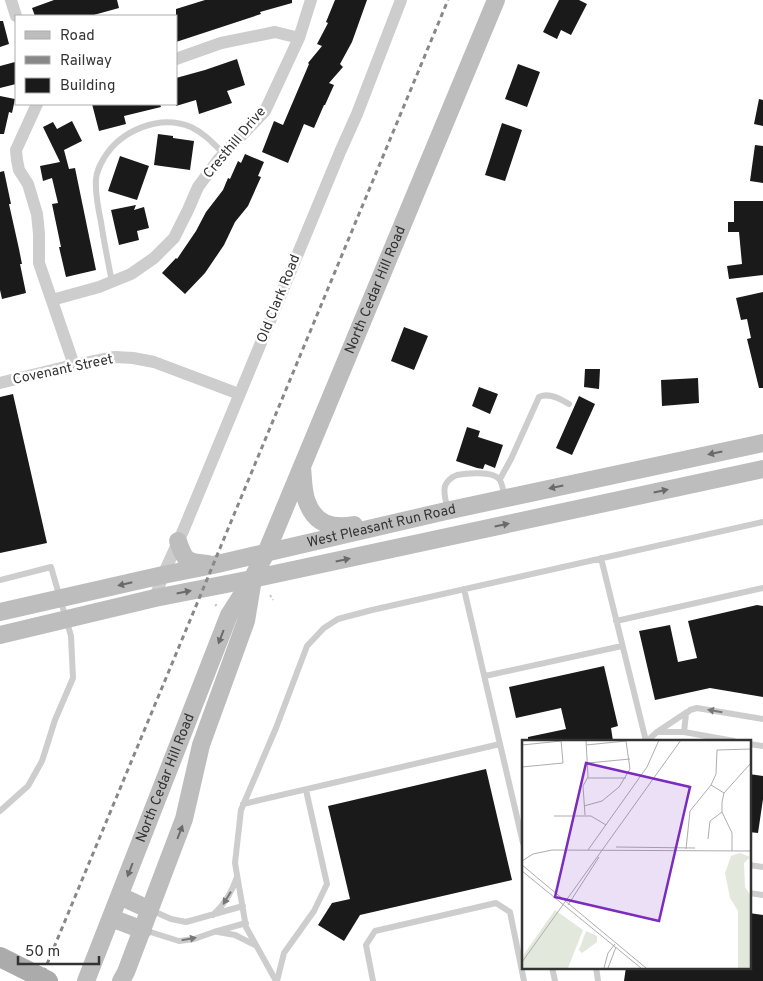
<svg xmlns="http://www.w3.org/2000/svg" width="763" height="981" viewBox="0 0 763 981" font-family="Overpass,sans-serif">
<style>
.building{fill:#1a1a1a}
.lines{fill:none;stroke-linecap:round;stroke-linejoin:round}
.path{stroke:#c7c7c7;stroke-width:2;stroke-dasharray:2.5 2.5;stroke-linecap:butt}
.lane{stroke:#cdcdcd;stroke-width:6}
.street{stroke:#cdcdcd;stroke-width:12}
.secondary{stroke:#bdbdbd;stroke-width:18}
.rail{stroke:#888;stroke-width:3;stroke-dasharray:5 4;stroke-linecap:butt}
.primary-bridge{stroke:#ababab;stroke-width:20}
.oneway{fill:#6a6a6a}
.oneway2{fill:#787878}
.labels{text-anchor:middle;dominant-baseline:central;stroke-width:5;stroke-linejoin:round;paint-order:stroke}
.street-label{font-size:14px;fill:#333;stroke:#fff}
.inset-road{fill:none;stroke:#adadad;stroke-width:1}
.view{fill:#7b2cbf;fill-opacity:0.15;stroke:#7b2cbf;stroke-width:2.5}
.inset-edge{fill:none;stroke:#333;stroke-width:2.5}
</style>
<rect width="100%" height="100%" fill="#fff"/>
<path class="building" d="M54,0H117L119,8L90,16H35L32,8Z
M205,0H292V3L260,12L261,14L176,42V9Z
M335,0H367L352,42L340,64L343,67L329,83L334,85L325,105H324L314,128L304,124L288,163L262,152L274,121L283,125L309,64L308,63L322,46L317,44L328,23L326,22Z
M559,0H579L587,4L571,35L561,30L557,39L543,32Z
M0,21H3L9,44L0,47Z
M237,59L245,85L227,91L232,103L199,114L196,100L176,106V78L205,70Z
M15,62L16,69V84L0,88V66Z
M518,64L540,72L527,107L505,99Z
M0,96L15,99L12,113L9,112L4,134H0Z
M759,99L763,100V126L754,124Z
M92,104H160L161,107L124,116L126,124L99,131Z
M72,121L82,141L64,150L69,169L75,168L96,270L66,277L59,247H61L52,204L58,203L52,178L43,181L40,166L60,162L43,127L53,122L57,129Z
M502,123L522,130L505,181L485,175Z
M158,134L173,136V138L194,141L190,170L154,165Z
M755,145L763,146V183L750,181Z
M245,154L264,162L258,176L261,177L248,206L235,222L224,245L205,273L185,294L162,273L176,258L177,259L196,231L206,212L223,190L228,178L230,179L238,161L241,163Z
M120,156L149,166L137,200L108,191Z
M4,171L11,204H9L19,249L22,264H20L26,293L2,299L0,290V172Z
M734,201H763V275L729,279L727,266L742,264L739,232H728V222H734Z
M136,205L134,210L144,207L149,228L137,231L139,240L119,245L111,210Z
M763,292V388H759L747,339L751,338L747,319L741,320L736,298Z
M404,327L428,336L414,370L391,361Z
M585,369H600L599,389L584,387Z
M698,378L699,403L662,406L661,380Z
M479,387L498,394L490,414L472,406Z
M13,394L47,543L0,553V397Z
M579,396L595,404L572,455L556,448Z
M467,427L480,431L478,437L503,445L495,468L485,464L483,469L477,468L456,461Z
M757,605L763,606V697L710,688L655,700L639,631L670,625L678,662L697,658L688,621Z
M604,666L618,726L611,728L613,741H528V737L566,729L561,708L516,718L509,687Z
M486,769L512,880L360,915L344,941L318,925L332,903L350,899L328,806Z
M749,774L763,776V799L758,833L749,832Z
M749,913L763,915V981H624L626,967H749Z"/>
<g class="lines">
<path class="path" d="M270,595L273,600
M215,606L217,604"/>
<path class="lane" d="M112,282C108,262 104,242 101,222C98,208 95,194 96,180C96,172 100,165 104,158C121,130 160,114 191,127C204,133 214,144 224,154
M500,479L511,459L539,397C549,392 561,399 569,404
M448,509C446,502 443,494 445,486C447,481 452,477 457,475C466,473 493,471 499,479C503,483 503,493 505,498
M601,558L646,741
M0,580L51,567L71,636L73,678L55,720L42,761L28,786L0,811
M464,589L523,843
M616,621L763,588
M485,676L622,646
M657,732H684L734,741
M684,732L686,714L690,710L697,708L763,719
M647,741L657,732L687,712
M749,744L763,746
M243,804L500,744
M749,865L763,867
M749,893L763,895
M151,910L171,919L186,922L243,906
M213,915C225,904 232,892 237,877
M144,930L179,941L194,939L214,932L246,923
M218,932L235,935L255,945
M552,967L555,981
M596,967L598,981
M276,981L246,927L235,863L241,810L276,728L307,646L324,628L338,619L372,610L763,522
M277,981L284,953L314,911L327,884L306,790
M373,981L366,945L375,931L496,903L510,912L524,981"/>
<path class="street" d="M11,0L16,16
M176,59L221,43L275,32L299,38
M37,104L16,150L17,160L19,170L28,184L37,214L39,234V263L74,365
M52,300L99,287L131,274L154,258L174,238L188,210L198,187L218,160L265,111L299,38L311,0
M0,383L65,367L115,357L133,358L154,362L239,394
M155,598L163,575L183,531L340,152L357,114L401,0"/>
<g class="secondary">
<path d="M302,467C303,476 303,493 307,502C315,524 332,529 354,525"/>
<path d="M178,541C185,562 187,562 208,564"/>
<path id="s1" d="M0,612L163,575L213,565L446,511L763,443"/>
<path d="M0,635L155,598L252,579L763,469"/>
<path d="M120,896L150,910"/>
<path d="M111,918L143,930"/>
<path id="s2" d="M86,981L229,615L252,579L266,553L496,0"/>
<path d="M121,981L126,972L184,819L201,745L246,621L252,585"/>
</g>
<path class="rail" d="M40,981L448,0"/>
<path class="primary-bridge" d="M0,957L48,981"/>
</g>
<defs><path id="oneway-solid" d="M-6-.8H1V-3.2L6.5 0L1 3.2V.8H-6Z" transform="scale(1.25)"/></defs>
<g class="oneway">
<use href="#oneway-solid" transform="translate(715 453) rotate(168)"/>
<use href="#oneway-solid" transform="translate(556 487) rotate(168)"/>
<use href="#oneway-solid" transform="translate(661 491) rotate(-12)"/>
<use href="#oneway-solid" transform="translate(502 525) rotate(-12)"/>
<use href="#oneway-solid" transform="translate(343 560) rotate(-12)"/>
<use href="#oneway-solid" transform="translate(125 584) rotate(167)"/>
<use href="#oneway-solid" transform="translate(184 592) rotate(-11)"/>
<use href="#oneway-solid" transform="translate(221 637) rotate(111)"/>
<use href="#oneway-solid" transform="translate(180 832) rotate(-69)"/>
<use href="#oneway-solid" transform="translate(130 870) rotate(111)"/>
</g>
<g class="oneway2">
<use href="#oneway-solid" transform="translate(715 711) rotate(-170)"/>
<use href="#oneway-solid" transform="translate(227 898) rotate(122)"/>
<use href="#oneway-solid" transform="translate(189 939) rotate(-10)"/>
</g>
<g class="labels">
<g class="street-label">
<text transform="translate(235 143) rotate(-50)">Cresthill Drive</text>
<text stroke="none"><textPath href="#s2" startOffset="750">North Cedar Hill Road</textPath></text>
<text transform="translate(279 299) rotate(-68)">Old Clark Road</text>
<text transform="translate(63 370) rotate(-12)">Covenant Street</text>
<text stroke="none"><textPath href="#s1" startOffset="391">West Pleasant Run Road</textPath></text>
<text stroke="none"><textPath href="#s2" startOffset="218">North Cedar Hill Road</textPath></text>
</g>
</g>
<g transform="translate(522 740)">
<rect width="229" height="229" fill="#fff"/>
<path d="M218,113L228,117L222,123L223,147L229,156V228H216V171L208,158L203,133L209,116ZM33,170L61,190L46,228H0V217ZM64,191L75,196V202L60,213L57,210Z" fill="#e3e8dd"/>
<path class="inset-road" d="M0,5L39,1M66,23L108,19M0,27L41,23L39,0M66,38H104M189,45L202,53M62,66L80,61L97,47L108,29L104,1L64,5M63,75L61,46L66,37L64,0M32,76H69L84,85M186,99L188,81L200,72M94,107L173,108M164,109L168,71L189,45L194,34L195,10L229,9M66,110L125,27L137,0M210,111V93L200,72V62L202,53L229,23M0,121L11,114L30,110L229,111M0,125L124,228M0,131L119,228M46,165L77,117M0,222L159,0M82,228L86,213L93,204M86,228L94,207"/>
<path class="view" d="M64,23L168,47L137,181L33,157Z"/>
<rect width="229" height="229" class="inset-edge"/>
</g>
<rect x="15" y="15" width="162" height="90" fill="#ffffff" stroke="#adadad"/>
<rect x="25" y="31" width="25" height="8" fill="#bdbdbd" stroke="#adadad"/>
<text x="60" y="40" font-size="15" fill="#333333">Road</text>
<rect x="25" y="56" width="25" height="8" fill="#888888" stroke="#adadad"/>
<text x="60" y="65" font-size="15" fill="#333333">Railway</text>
<rect x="25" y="78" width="25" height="15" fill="#1a1a1a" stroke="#adadad"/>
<text x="60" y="90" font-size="15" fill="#333333">Building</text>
<path d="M18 956v8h81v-8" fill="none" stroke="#333333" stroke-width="2.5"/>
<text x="25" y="956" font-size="15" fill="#333333" stroke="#ffffff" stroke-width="4" paint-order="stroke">50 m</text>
</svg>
